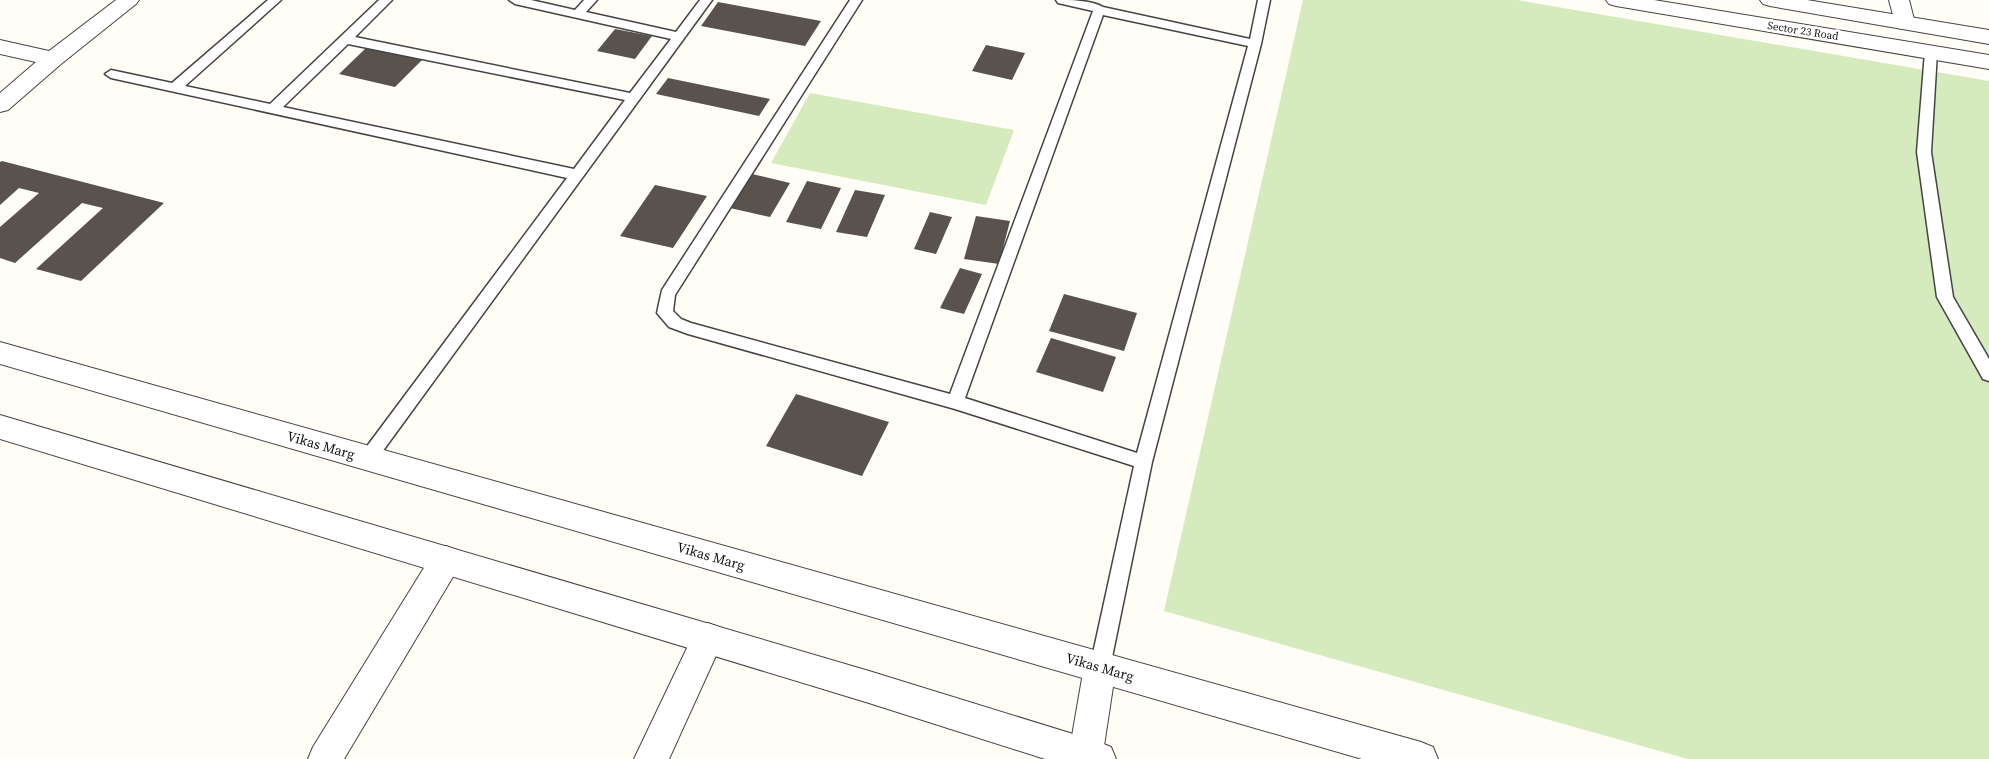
<svg xmlns="http://www.w3.org/2000/svg" width="1989" height="759" viewBox="0 0 1989 759" font-family="'Source Serif 4',serif">
<style>
.green{fill:#d5ebbd}
.building{fill:#5a524d}
.lines{fill:none;stroke-linecap:round;stroke-linejoin:round}
.service-casing{stroke:#444;stroke-width:3}
.minor-casing{stroke:#444;stroke-width:2}
.tertiary-casing{stroke:#444;stroke-width:2}
.service{fill:#fff;fill-rule:evenodd}
.minor{fill:#fff;fill-rule:evenodd}
.tertiary{fill:#fff;fill-rule:evenodd}
.labels{text-anchor:middle;dominant-baseline:central;stroke-width:5;stroke-linejoin:round;paint-order:stroke}
.far-street-label{font-size:11px;fill:#111;stroke:#fff}
.street-label{font-size:14px;fill:#111;stroke:#fff}
</style>
<rect width="100%" height="100%" fill="#fffdf5"/>
<path class="green" d="M1303,0H1517L1989,81V759H1688L1164,611Z
M810,93L1014,130L986,205L771,163Z"/>
<path class="building" d="M718,2L821,21L805,46L701,26Z
M615,29L652,36L635,59L597,51Z
M986,45L1025,53L1012,80L972,71Z
M367,47L422,60L395,87L339,74Z
M668,78L770,99L759,116L656,94Z
M2,161L164,203L81,281L36,269L103,208L82,203L15,263L0,258V227L39,193L19,188L0,205V162Z
M752,174L790,183L770,217L730,208Z
M807,181L841,188L821,229L786,222Z
M655,185L707,196L673,248L620,236Z
M855,190L885,195L867,237L836,232Z
M930,212L952,217L936,254L914,249Z
M976,216L1010,221L999,264L964,259Z
M960,268L982,274L964,314L940,308Z
M1064,294L1137,313L1124,351L1049,331Z
M1051,338L1116,357L1103,392L1036,372Z
M796,394L889,422L862,476L766,446Z"/>
<g class="lines">
<g class="service-casing">
<path id="service" d="M268,0H281L185,86L270,104L379,0H392L355,37L630,93L671,39L515,4L509,0H531L575,10L584,0H597L586,12L676,32L700,0H712L374,463L368,465L362,463L359,458L362,453L567,178L111,78L105,74L111,70L172,83ZM348,44L625,100L574,169L283,107Z
M850,0H862L675,295L673,311L681,319L691,323L950,394L1093,11L1058,3L1056,0C1071,0 1091,0 1103,7L1250,39L1258,0H1270L1261,44L1152,462L1110,667L1107,674L1100,676L1093,674L1090,667L1134,466L955,409L688,334L669,327L657,313L662,290ZM1103,15L1248,46L1137,453L965,398Z
M1931,48L1937,52L1931,152L1953,297L1989,359V381L1983,379L1937,297L1917,152L1925,52Z"/>
</g>
<g class="minor-casing">
<path id="minor" d="M116,0H139L136,4L61,64L8,110L0,112V93L36,62L0,54V40L49,51Z
M1889,0H1909L1915,23L1912,28L1905,29L1898,28L1895,23Z
M446,546L457,550L461,560L457,570L344,759H308L313,747L435,550Z
M708,623L719,627L724,638L669,759H634L697,627Z
M1100,651L1112,656L1116,667L1102,759H1068L1084,667L1088,656Z"/>
</g>
<g class="tertiary-casing">
<path id="tertiary" d="M1606,0H1654L1989,55V69L1616,6L1609,4Z
M1760,0H1807L1989,30V44L1770,6L1763,4Z
M0,342L1421,742L1433,747L1438,759H1362L0,364Z
M0,415L869,671L1099,742L1111,747L1116,759H1045L869,703L0,439Z"/>
</g>
<use href="#service" class="service"/>
<use href="#minor" class="minor"/>
<use href="#tertiary" class="tertiary"/>
</g>
<g class="labels">
<g class="far-street-label">
<text transform="translate(1803 31) rotate(9)">Sector 23 Road</text>
</g>
<g class="street-label">
<text transform="translate(321 445) rotate(16)">Vikas Marg</text>
<text transform="translate(711 556) rotate(16)">Vikas Marg</text>
<text transform="translate(1100 667) rotate(16)">Vikas Marg</text>
</g>
</g>
</svg>
